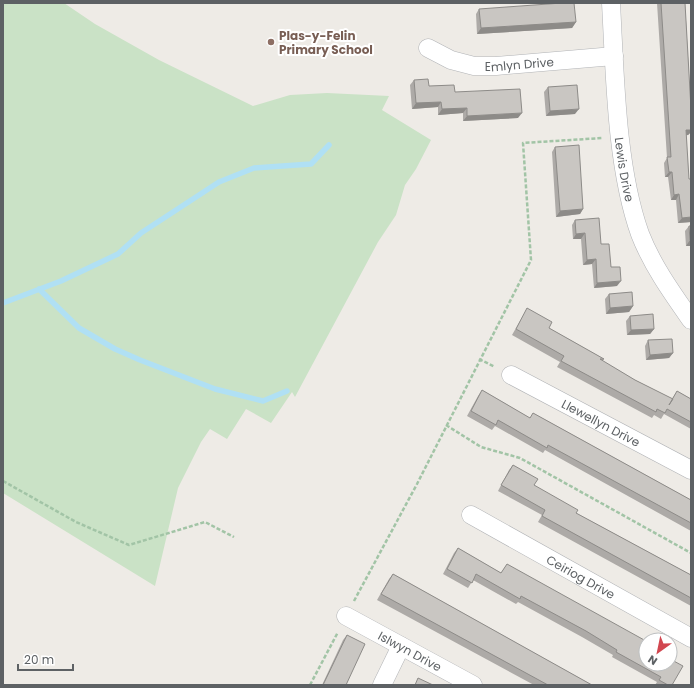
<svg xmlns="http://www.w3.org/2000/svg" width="694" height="688" viewBox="0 0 694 688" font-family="Poppins,sans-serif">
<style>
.green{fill:#cae2c6}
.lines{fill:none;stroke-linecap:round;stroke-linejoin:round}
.stream{stroke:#b0e0f4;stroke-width:5.5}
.minor-casing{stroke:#b1b3b6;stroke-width:19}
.path{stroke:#a2c4a6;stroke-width:2.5;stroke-dasharray:4 2;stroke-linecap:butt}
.minor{stroke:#fff;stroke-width:18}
.wall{fill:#adaaa7}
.shaded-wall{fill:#8d8b88}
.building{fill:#c9c6c2;stroke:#8d8b88}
.education-dot{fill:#8d6e63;stroke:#fff;stroke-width:1.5}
.labels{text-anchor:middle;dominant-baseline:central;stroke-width:4;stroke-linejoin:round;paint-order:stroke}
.education-label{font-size:12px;font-weight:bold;fill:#785e54;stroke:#fff;text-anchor:start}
.street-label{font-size:12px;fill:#5d6164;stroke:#fff}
</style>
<rect width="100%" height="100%" fill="#eeebe6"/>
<path class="green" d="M3,3H64L95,24L159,60L253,106L290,95L327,93L389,96L382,110L431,140L416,169L405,185L396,215L378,242L295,397L292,392L271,423L246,409L227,439L210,429L201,442L178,488L155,586L3,493Z"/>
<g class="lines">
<path class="stream" d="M39,289L79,328L115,349L140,360L215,389L263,401L287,391
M3,303L61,281L118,254L141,233L219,182L254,168L311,164L329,145"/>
<g class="minor-casing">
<g id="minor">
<path id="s1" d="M611,3C615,75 616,167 640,234C652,265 672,293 691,320"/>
<path id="s2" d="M428,48L451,60L474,66H496L614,56"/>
<path id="s3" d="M511,375L691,470"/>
<path id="s4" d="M471,515L691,638"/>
<path id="s5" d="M346,616L473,685"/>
<path d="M382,685L401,646"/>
</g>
</g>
<path class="path" d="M479,359L495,367
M446,425L481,447L520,458L691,553
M3,481L76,522L129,545L205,522L234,537
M354,601L417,484L531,260L523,143L602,138
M310,685L338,632"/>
<use href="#minor" class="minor"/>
</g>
<path class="wall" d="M657,3H685L691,109V132L688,135H686L691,222L678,223L676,200H671L668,177H665L664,163L667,158Z
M479,9L576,22L572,28L477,34L476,14Z
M414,80L429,86L455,92L518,118L463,121V113L438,115V107L412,109L410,85Z
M548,87L575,114L546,116L544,92Z
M555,147L583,209L580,214L556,217L552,152Z
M575,220L601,244L611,267L617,286L594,288L592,264L583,265L581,239H573L572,225Z
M689,226H691V246H686L685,231Z
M609,294L633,306L629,312L606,314L605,299Z
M527,308L549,328L604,359L602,361L635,380L672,399L677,391L691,399V429L664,414L661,419L654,415L652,418L557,367L560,362L512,335L524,314Z
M630,316L654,329L650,334L627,335L626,321Z
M648,340L673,353L669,358L646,360L645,346Z
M482,390L530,418L533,413L691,500V531L545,450L543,453L495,426L492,430L467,416L478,396Z
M513,465L534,485L576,513L691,575V606L538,522L542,515L498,491L509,470Z
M458,548L501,573L507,564L672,685H655L657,682L612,657L613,655L582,637L518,602L516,604L473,580L468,588L443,574L454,553Z
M393,574L592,685H534L377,600L389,579Z
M347,635L346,685H322L343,640Z"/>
<path class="shaded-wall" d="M576,22L572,28L477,34L481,28Z
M441,102L438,107L412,109L416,103Z
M467,108L463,113L438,115L442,109Z
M579,109L575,114L546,116L550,111Z
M522,113L518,118L463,121L467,116Z
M686,130H691V132L688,135L682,136Z
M669,172H672L668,177H665Z
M679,194L676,200H671L674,195Z
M583,209L580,214L556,217L560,211Z
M691,217V222L678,223L682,218Z
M585,233L581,239H573L576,234Z
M690,240H691V246H686Z
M596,259L592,264L583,265L587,260Z
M621,281L617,286L594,288L597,283Z
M633,306L629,312L606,314L610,308Z
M654,329L650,334L627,335L631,330Z
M673,353L669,358L646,360L650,355Z"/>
<path class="building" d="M562,3H574L576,22L481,28L479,9Z
M661,3H685L691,109V130H686L689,179H691V217L682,218L679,194L674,195L672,172H669L667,157H671Z
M428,79L429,86L454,85L455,92L520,89L522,113L467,116V108L442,109L441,102L416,103L414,80Z
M577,85L579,109L550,111L548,87Z
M579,145L583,209L560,211L555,147Z
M599,218L601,244H609L611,267H620L621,281L597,283L596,259L587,260L585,233L576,234L575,220Z
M689,226H691V240H690Z
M632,292L633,306L610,308L609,294Z
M527,308L552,322L549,328L604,359H600L635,380L673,399L669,405L677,391L691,399V422L667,409L665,413L657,409L656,412L561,361L564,356L516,329Z
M653,314L654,329L631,330L630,316Z
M672,339L673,353L650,355L648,340Z
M482,390L530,418L533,413L691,500V523L548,445L547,448L498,420L496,425L471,411Z
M513,465L538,479L534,485L578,510L576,513L691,575V598L542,516L545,510L501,485Z
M458,548L501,573L507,564L646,641V664H670V659L683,666L672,685H668L659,680L661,677L616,652L617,650L586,631L521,596L520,599L476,574L472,583L447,569Z
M393,574L592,685H548L381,594Z
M347,635L365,644L346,685H323Z
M418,678L433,685H415Z"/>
<circle class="education-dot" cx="271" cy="42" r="4"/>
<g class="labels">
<g class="education-label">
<text x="279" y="35">Plas-y-Felin<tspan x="279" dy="14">Primary School</tspan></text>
</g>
<g class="street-label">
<text stroke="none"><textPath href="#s2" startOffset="95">Emlyn Drive</textPath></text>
<text stroke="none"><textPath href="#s1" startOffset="167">Lewis Drive</textPath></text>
<text stroke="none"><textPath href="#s3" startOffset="102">Llewellyn Drive</textPath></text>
<text stroke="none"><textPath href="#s4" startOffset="126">Ceiriog Drive</textPath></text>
<text stroke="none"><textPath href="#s5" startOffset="73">Islwyn Drive</textPath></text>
</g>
</g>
<rect width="694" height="688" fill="none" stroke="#5d6164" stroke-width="8"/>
<g transform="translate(658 652) rotate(213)"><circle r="19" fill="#ffffff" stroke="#bec0c1"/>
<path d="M0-3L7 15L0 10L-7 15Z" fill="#d24750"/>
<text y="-6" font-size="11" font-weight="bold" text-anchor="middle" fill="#5d6164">N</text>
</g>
<path d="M18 664v6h55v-6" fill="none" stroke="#5d6164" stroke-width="2"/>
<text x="24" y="664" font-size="12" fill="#5d6164" stroke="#ffffff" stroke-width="3" paint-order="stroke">20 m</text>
</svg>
